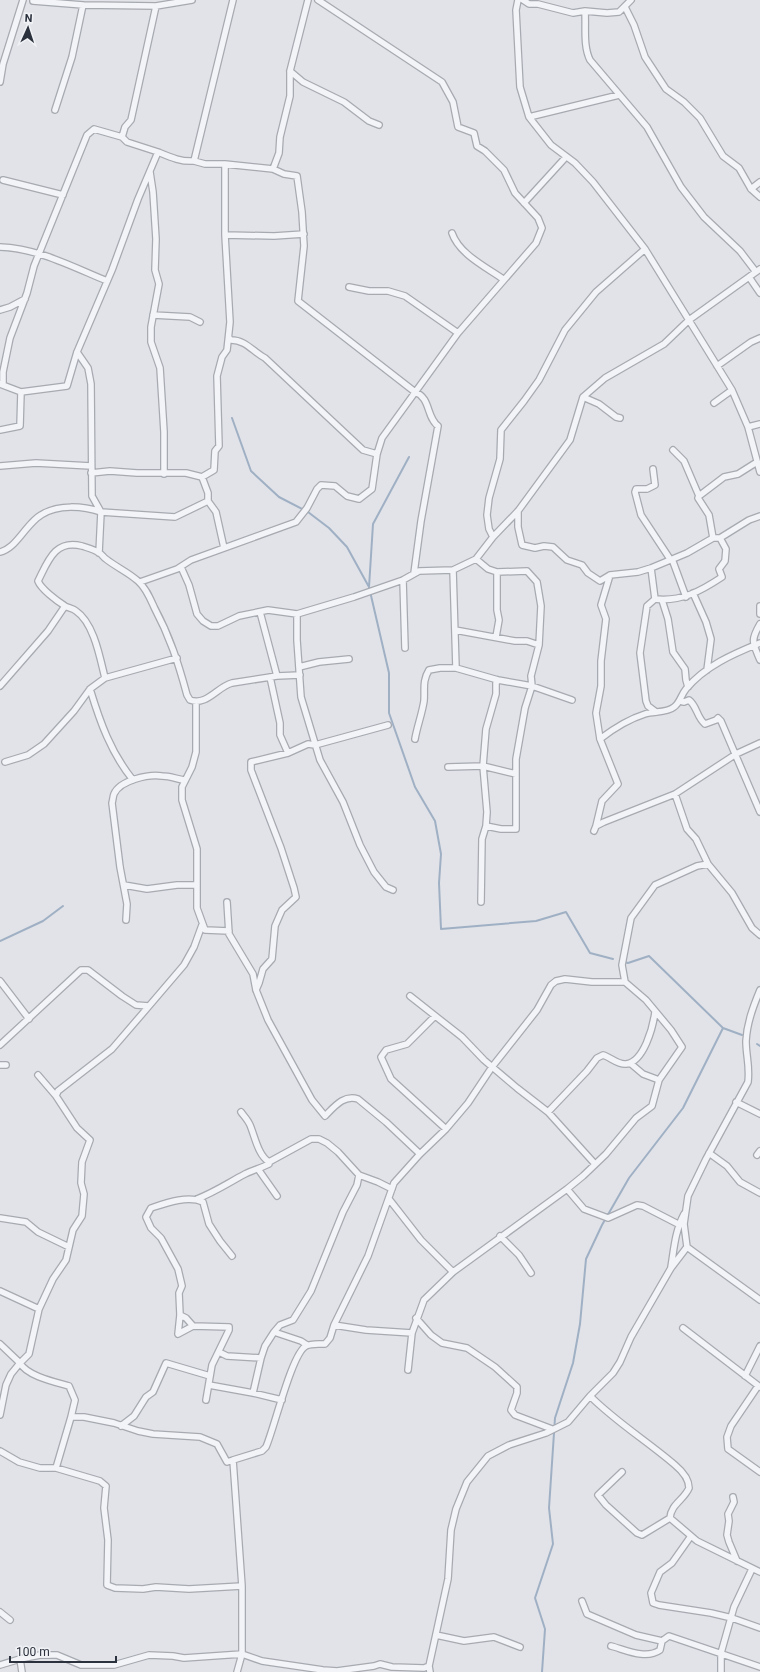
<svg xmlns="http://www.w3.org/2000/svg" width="760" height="1672" viewBox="0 0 760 1672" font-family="Roboto,sans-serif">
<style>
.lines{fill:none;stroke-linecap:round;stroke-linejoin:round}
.stream{stroke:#a0b0c4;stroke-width:2}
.street-casing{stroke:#a7aab1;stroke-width:8}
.street{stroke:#f3f4f7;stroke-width:5.5}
</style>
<rect width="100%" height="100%" fill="#e1e3e8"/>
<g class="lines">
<path class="stream" d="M232,418L251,471L279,497L308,512L329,528L347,547L369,587
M409,457L373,524L369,587L389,673V713L415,787L435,821L441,854L439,883L441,929L536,921L566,912L590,953L613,959
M0,941L43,921L63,906
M624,962L628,963L649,956L723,1028L742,1035
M757,1044L760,1046
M542,1672L545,1629L535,1598L553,1544L549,1508L555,1418L573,1363L580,1324L586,1259L602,1225L629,1178L683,1108L723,1028"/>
<g class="street-casing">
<path id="street" d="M518,0L516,10L520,87L529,117L551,145L575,163L593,182L645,249L732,390L748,427L760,472
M523,0L529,4H538L573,13L585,11L607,13L619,12L631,0
M33,1L83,5L156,6L192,0
M625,7L634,25L645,57L666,89L684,102L700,118L723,156L739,168L751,189L760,197
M585,11C586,27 583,46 590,60L647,127L681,187L704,217L740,251L756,272
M290,71L303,82L344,102L369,121L379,125
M0,82L3,64L23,0
M55,110L72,57L83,5
M529,117L619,95
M158,152C170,157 181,162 194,161L233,0
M194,161L205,164H225V235L230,322L227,350L222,357L217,376L219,446L215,451L214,470L202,477L208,493V501L216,512L224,548
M225,164L273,169L284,174L297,176L302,212L304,246L298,301L415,392C431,398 426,417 438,426L421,521L414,573
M273,169L279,153L280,137L290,96V71L308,0
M150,172L153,192L156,239L155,270L159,284L151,327V342L160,368L164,432V474
M3,180L63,195
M751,189L760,182
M524,203L566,157
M452,233C459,254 486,267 503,279
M225,235L274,236L304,234
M0,247C37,248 73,267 107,281
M749,277L760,293
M349,287L369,291H388L405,296L458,333
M0,310L10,307L25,299
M153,315L190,317L200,322
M229,338L231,340C246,340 253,352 265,358L363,450L377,454
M77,352L88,368L91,384L92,496L101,512L99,553
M717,366L751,342L760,338
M0,384L21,392L67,386L77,352L112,270L138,199L158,152L127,142L122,137
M3,385V372L10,338L27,293L34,266L87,135L94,129L122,137L125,127L131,120L156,6
M583,397L599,404L616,417L620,418
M714,403L732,390
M748,427L760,424
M0,430L20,426L21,392
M673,450L684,461L699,496L698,498L709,515L713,538
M0,466L36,463L91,466
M653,469L655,485L647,489H636L635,492L641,515L670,559
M91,473L110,471L137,473H186L202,477
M699,496L724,477L738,474L757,462
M518,511V527L522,545L535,548L544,546L553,547L567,560L582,565L588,573L600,581L610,575L638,572L651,568L687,553L713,538H720L749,520L760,516
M493,537L489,529L487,515L489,498L500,459L501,430L524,401L539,380L565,330L596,292L645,249
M0,552C10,550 17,540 23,533C28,527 34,519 41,515C58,504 83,506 101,512L175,517L208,501
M476,559L488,569L497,572L527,571L537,582L541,606L539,645L531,676L532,686L525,708L516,759V829H501L486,826
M672,559L686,597
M181,567L189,585L197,614L203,621L211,626H218L239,616L268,610L297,614L354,597L403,580L419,571L453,570L476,559L493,537L518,511L570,440L583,397L605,378L664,344L689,320L760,269
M651,568L655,599L647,606L640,653L646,701L648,706L656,712
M453,570L456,668
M403,580L405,648
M140,582L177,569L191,560L296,522L307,508L317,489L321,485L335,486L347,496L359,499L372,489L377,454L382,438L458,333L536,243L542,228L538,218L515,193L504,170L485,151L477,146L474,133L458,127L453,102L442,82L318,0
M693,593L706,622L711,639L707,670
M655,599C681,602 701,591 722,577L719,569L725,561L726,549L720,538
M662,600L668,619L673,652L685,669L686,680L688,687
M760,606V614
M260,612L277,676
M297,614V640L301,697L320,760L343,802L360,845L374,872L386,887L393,890
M760,624C750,641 753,643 760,660
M455,630L515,641H527L539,645
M496,637L499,620L497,610V572
M299,667L319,662L349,659
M270,677L280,723V735L288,753
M105,678C100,658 94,623 76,611C73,608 68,608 65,606C57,601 41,589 38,581C48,561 55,539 82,546C88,548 94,549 99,553C102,554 103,557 106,559C116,567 128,572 138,581C146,588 150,598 154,607C170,637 178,662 187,695L190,700C207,706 217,687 232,683L277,676L300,675
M0,686L48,631L65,606
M90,689C100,722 111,753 133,780
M680,701L684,702L689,700C697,706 697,718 705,724L716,720L718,718L721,721L760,812
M196,702V752L192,767L182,787V800L197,849V908L205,930L229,931
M415,739C417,727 422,714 424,701C425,690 422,681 429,670L440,668H456L498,680L532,686L572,700
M600,739C613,729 629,719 645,714C654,711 667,713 674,707C680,703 681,695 686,689C705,666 733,654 760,643
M5,762L28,755L44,744L74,711L90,689L105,678L177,658
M448,767L483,766L516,774
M675,794L687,829L696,839L708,864L732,893L752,928L760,935
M596,826L602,801L618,784L600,739L596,713L601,686V661L606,619L601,605L610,575
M594,831L596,826L604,822L675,794L736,754L760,743
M124,885L147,889L177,885H197
M227,902L229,934L253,974L256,990L268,1020L312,1100L325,1116C334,1107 344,1094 358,1099L386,1122L420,1154
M481,902L482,839L486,826L487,812L483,766L486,729L496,694V683L498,680
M126,920L127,904L120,867L112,803C113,800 113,796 114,794C120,780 149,774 162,776C170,776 177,779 184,780
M0,981L29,1019
M256,990L259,983L263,969L272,959L275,926L282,910L296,897L294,888L281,848L251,770V762L288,753L308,744L315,745L388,725
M410,996L462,1037L484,1060L517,1088L548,1112L595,1164
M149,1006L184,965L194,947L202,925
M435,1016L407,1044L386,1050L381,1057L391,1079L446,1129
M0,1045L81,970H88L122,996L136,1005L149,1006L112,1049L58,1091L56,1096L77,1128L90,1140L82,1162L81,1183L84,1194L82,1216L73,1230L66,1260L53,1279L39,1309L29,1354L20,1363L0,1344
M630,1063L643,1074L659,1080
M0,1065H6
M38,1075L56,1096
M736,1102L760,1114
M548,1112L587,1071L597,1058L603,1055C610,1057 618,1065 626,1064C644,1062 653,1027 655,1012
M709,1153L727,1166L740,1182L760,1193
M757,1155L760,1151
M269,1162L311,1139H319L327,1143L338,1152L359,1175L378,1182L392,1189
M258,1169L277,1196
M567,1189L584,1209L608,1218L637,1205L643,1206L678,1224
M197,1199C215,1192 228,1183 245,1174C253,1170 261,1168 269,1164V1162C258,1155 255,1137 250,1125C248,1120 244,1116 241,1112
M389,1199L421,1240L453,1272
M0,1218L26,1222L38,1232L69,1247
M500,1236L519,1255L531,1273
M687,1247L760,1300
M671,1267C674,1249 675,1231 684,1214
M0,1291L39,1309
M180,1315L186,1318L193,1326
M416,1318L431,1335L442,1343L467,1348L495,1367L517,1387V1393L511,1410L515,1415L552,1429
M334,1325L366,1330L412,1333
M683,1328L760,1387
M274,1332L301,1341L307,1345
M219,1352L227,1356L261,1358L265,1346L274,1332L280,1325L293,1320L311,1291L343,1212L357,1185L359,1175
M408,1370L412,1333L424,1300L453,1272L567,1189L583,1176L606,1154L636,1118L652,1106L659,1080L682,1047L671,1030L646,1000L625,982L622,965L631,918L655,885L697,866L708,864
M745,1376L760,1346
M209,1385L253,1393L261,1358
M758,1386L731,1426L727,1437L728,1449L760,1472
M253,1393L282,1400
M590,1396C616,1422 647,1441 675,1465C681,1470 689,1479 689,1488C684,1500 671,1504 670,1518L697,1541L760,1572
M206,1400L212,1365L229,1330V1327L193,1326L178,1334L180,1315L179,1293L182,1286L178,1269L161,1238L151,1228L146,1217L151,1208C166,1203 188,1195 203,1202L209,1224L220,1241L232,1256
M0,1415L6,1385L11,1374L20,1363C27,1376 55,1382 69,1386L75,1400L71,1417H84L114,1423L138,1431L153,1434L200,1437L217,1444L227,1462L233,1460
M121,1426L134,1416L146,1397L153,1392L166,1363L210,1376
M0,1451L19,1462L40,1468H56L100,1481L106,1486L104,1508L108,1540L107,1585L115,1588L143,1589L156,1587L189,1589L242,1586
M56,1468L71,1417
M622,1472L598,1495L606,1505L637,1533L642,1535L670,1518
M733,1497L734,1502L728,1514L729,1521L727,1535L729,1542L737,1561
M691,1536L672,1563L660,1572L651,1593L653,1603L659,1605L711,1613L732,1618L760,1628
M582,1601L587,1614L636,1635L662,1641L669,1636L760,1667
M0,1612L10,1620
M436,1635L464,1641L494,1637L520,1647
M611,1646C626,1650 646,1660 660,1650L662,1641
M20,1659L22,1672
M0,1665L20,1659L40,1655H57L81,1665H114L149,1655L173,1656L184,1658L242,1654L262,1661L323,1670L337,1671L374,1666L380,1664L392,1667L424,1668L429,1666
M237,1672L242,1654V1586L233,1460L262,1451L266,1447C274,1429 292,1353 306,1346C311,1343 319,1344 325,1344L330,1338L334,1325L368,1256L394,1183L420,1154L446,1129L468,1103L492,1067L537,1010L551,985L556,981L565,979L592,982H625
M430,1672L429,1666L448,1579L451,1530L456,1509L467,1482L488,1456L509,1445L546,1433L568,1422L590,1396L613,1373L620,1362L631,1337L671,1268L687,1247L684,1224L688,1196L706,1159L748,1082C750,1066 746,1056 746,1041C747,1023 753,1007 760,990
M721,1672V1653L734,1607L752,1569"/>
</g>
<use href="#street" class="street"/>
</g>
<g transform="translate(28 28) rotate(3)" stroke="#f0f2f5" stroke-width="3" paint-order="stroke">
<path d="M0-3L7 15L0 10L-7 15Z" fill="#2b313d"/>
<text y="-6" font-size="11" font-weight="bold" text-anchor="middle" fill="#2b313d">N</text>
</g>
<path d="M10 1656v6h106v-6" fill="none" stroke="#2b313d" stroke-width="2"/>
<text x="16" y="1656" font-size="12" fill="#2b313d" stroke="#f0f2f5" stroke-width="3" paint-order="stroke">100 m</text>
</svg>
